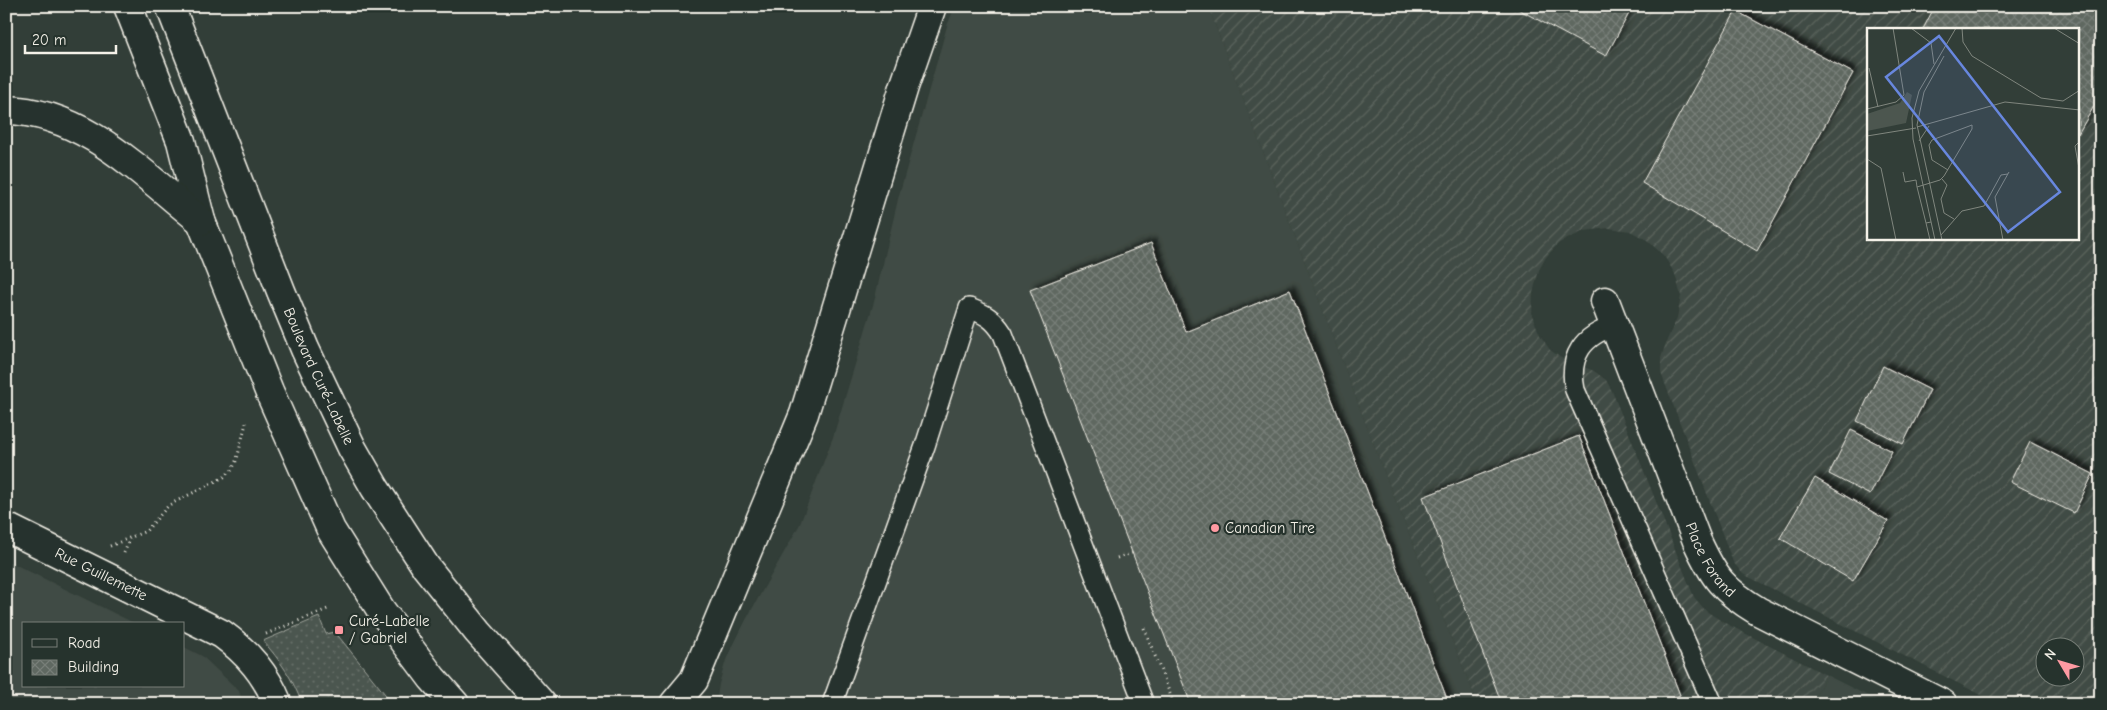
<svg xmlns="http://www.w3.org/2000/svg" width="2107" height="710" viewBox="0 0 2107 710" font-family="'Comic Neue',sans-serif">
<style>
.built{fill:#404b44}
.industrial{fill:url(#industrial-furrows);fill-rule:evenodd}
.grass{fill:url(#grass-dots);stroke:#a0a49c}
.building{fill:url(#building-cross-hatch);stroke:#f4f1e8;filter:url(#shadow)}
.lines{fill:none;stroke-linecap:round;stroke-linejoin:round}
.service-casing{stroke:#f4f1e8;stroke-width:22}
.minor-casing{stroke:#f4f1e8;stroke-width:31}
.primary-casing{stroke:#f4f1e8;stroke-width:31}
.motorway-casing{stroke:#f4f1e8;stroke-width:31}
.path{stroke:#f4f1e8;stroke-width:3;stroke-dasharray:1 4;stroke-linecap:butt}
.service{stroke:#26332d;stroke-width:19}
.minor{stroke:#26332d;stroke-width:28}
.primary{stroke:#26332d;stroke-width:28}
.motorway{stroke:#26332d;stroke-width:28}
.poi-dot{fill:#ff9aa2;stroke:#26332d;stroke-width:2}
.labels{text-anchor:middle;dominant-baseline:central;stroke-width:4.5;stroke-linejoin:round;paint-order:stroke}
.street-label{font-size:15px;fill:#f4f1e8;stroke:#26332d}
.poi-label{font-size:15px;fill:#f4f1e8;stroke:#26332d;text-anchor:start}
.inset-road{fill:none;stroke:#80867e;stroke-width:1}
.view{fill:#6887de;fill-opacity:0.15;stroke:#6887de;stroke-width:2.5}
.inset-edge{fill:none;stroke:#f4f1e8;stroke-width:2.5}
</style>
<defs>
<pattern id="industrial-furrows" width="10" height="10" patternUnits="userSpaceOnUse" patternTransform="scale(1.25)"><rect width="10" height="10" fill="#404b44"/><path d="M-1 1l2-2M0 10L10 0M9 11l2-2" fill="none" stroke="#5c655f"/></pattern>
<pattern id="grass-dots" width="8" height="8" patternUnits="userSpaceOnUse" patternTransform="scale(1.25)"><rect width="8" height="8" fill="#4c564f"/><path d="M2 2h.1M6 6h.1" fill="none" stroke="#666f68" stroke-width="1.8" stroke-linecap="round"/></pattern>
<pattern id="building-cross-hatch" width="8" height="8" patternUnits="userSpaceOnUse" patternTransform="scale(1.25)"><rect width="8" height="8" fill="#5f6861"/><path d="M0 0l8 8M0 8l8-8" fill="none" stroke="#777e78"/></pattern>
<filter id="shadow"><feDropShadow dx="4.5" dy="-4.5" stdDeviation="2.5" flood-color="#0009"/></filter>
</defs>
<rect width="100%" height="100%" fill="#323e38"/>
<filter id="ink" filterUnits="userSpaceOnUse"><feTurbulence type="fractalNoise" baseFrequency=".02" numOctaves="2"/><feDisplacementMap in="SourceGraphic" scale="10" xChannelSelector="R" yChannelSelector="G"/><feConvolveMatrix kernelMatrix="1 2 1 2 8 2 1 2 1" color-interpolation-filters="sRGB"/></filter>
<g filter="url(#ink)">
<path class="built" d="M955,6H1208L1383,469L1478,704H716L719,684L726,660L747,618L800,524L833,437L874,302L899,195L947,26Z
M6,560L136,624H24V686H184V647L202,656L239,691L243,704H6Z
M1826,675L1884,704H1812Z"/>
<path class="industrial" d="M1208,6H2101V704H1999L1743,574L1733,562L1661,373V358L1667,340L1677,318L1681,296L1675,274L1664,256L1647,240L1630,231L1609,228L1584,231L1559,243L1546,257L1539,270L1533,293L1532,315L1540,335L1550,350L1561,358L1594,371L1606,380L1612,391L1694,597L1706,611L1725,623L1826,675L1812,704H1478L1383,469ZM1868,29H2078V239H1868ZM2044,648H2074V678H2044Z"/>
<path class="grass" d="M319,617L326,634L335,632L393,704H302C293,679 280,660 263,641Z"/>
<path class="building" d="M1512,6H1633L1606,56Z
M1935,6H2101V94L2078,134V29H1923Z
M1736,11L1853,73L1757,251L1642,183Z
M1151,243L1186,332L1290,290L1449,704H1191L1030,290Z
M1883,366L1930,390L1903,444L1857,421Z
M1851,430L1892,451L1870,495L1829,474Z
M1579,436L1680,695L1659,704H1502L1423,497Z
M2030,442L2093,474L2074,513L2010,482Z
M1815,478L1888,521L1853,581L1780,538Z"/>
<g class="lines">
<g class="service-casing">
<path id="service" d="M1615,326C1583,335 1568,356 1575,390L1713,704
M832,704L925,446L969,308C985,314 994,319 1003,334L1144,704"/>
</g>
<g class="minor-casing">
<g id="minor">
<path id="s1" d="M1605,301L1697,541C1714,578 1723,590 1758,611L1943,704"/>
<path id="s2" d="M6,527L222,634C248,653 266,674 278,704"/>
</g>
</g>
<g class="primary-casing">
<g id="primary">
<path d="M128,6L181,141L201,221L269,391L331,530L381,610L432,678L455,704"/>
<path id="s3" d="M170,6L281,291L305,349L352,448L375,488L426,567L478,632L542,704"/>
</g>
</g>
<g class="motorway-casing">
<path id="motorway" d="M6,110C86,112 143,175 201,221
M674,704L694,680L804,414L904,87L932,6"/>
</g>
<path class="path" d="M110,546L146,531L169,505L224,477L232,470L237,459L247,419
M124,553L130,539
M1117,558L1132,553
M1144,628L1174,704
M266,634L330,608"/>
<use href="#service" class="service"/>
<use href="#minor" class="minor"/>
<use href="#primary" class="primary"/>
<use href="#motorway" class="motorway"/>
</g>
</g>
<g class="poi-dot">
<circle cx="1215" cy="528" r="5"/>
<rect x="334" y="625" width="10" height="10" rx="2.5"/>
</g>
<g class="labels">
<g class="street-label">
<text stroke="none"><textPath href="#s3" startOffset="399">Boulevard Curé-Labelle</textPath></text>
<text stroke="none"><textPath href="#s1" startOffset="280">Place Forand</textPath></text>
<text stroke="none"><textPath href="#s2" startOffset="106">Rue Guillemette</textPath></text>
</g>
<g class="poi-label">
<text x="1225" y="528">Canadian Tire</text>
<text x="349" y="621">Curé-Labelle<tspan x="349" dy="17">/ Gabriel</tspan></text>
</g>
</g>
<g transform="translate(1867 28)">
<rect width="212" height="212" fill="#323e38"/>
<path d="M40,64L45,67L39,95L0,103V86L33,75Z" fill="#4c564f"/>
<path class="inset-road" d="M44,0L64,15L67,36M58,0H81M95,0L96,14L105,28L174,70L196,73L213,62M187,0L213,16M2,40L11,79M0,81L29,74L37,67L26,0M50,99L138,74L213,82M0,108L49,100M52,113L62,98M213,113L208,118L213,146M0,131L14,140L29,212M36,144L38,154L49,152L50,159L73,152L77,148L105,101V97L65,112L62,117L65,132L81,142M75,151L80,157L74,171L77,185L87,191M50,159L59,195L64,194M59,195L63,212M74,207L95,183L117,178L134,147L141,146M68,212L46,111L45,90L52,63L89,0M75,212L50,97L57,64L77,28M136,212L128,169L142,144"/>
<path class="view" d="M72,8L193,164L141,204L19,49Z"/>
<rect width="212" height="212" class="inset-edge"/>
</g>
<rect width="2107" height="710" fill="none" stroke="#26332d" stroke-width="25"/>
<rect x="12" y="12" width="2082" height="685" fill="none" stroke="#f4f1e8" stroke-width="2" filter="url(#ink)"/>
<rect x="22" y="622" width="162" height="65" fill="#26332d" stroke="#787f78"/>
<rect x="32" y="639" width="25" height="8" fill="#26332d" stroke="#787f78"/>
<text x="68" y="648" font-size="15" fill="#f4f1e8">Road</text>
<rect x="32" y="660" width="25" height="15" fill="url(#building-cross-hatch)" stroke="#787f78"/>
<text x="68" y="672" font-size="15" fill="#f4f1e8">Building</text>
<g transform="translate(2060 662) rotate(308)"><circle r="24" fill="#26332d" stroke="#787f78"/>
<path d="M0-4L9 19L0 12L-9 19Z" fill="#ff9aa2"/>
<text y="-8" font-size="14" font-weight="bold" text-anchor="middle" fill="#f4f1e8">N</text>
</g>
<path d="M25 45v8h91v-8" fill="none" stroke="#f4f1e8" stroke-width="2.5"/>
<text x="32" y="45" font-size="15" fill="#f4f1e8" stroke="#26332d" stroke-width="4" paint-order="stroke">20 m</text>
</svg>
